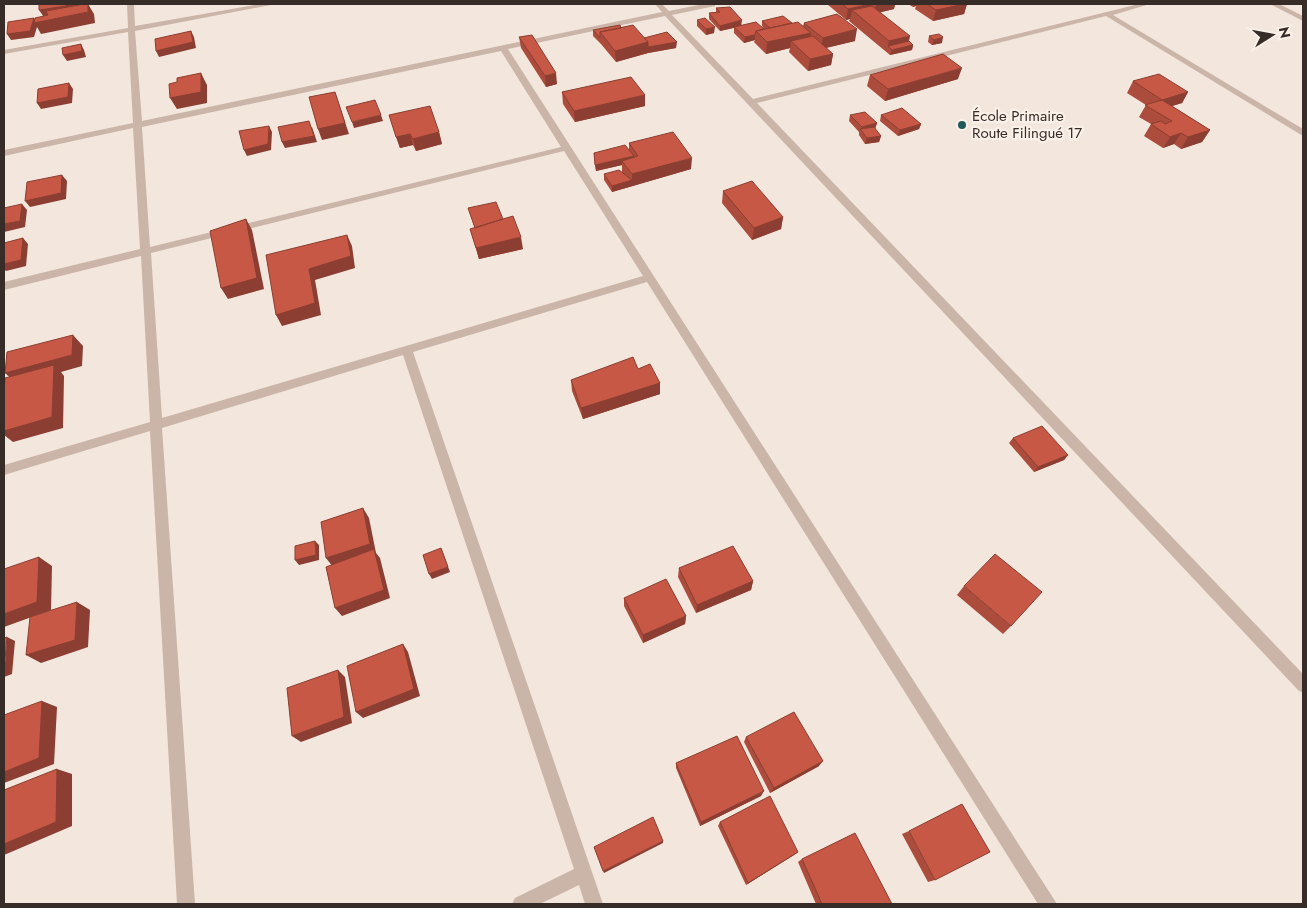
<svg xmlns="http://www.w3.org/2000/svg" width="1307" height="908" viewBox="0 0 1307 908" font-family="Jost,sans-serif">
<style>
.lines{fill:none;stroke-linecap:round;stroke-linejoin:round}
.street{fill:#cbb5a8;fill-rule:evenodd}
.wall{fill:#ab4c3c}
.shaded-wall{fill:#8b3e31}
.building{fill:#c75846;stroke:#8b3e31}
.poi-dot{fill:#1d5a58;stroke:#faf1e9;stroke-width:2}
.labels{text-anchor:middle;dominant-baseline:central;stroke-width:4.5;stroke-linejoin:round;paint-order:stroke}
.far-poi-label{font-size:15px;fill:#382c29;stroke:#faf1e9;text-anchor:start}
</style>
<rect width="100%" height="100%" fill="#f3e6dd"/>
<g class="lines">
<path class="street" d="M127,4H134L135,26L261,4H276L135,31L142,121L662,12L655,4H662L669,11L703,4H715V6L672,15L753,99L1139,4H1150L1113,15L1303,129V136L1106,16L757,103L1303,674V693L1298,690L665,16L508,49L1057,904H1038L647,282L413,352L603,904H585L579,885L540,904H512L515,898L574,869L403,355L162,428L195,904H177L150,431L4,475V465L150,422L141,256L4,290V282L140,249L133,128L4,156V150L133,123L128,32L4,54V50L128,28ZM501,51L561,147L150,247L142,127ZM564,151L643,276L162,418L151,253Z
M1270,4H1279L1303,16V21Z"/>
</g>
<path class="wall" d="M827,4H895L894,9L880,12L913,45L912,50L890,55L849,21L850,19L846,20Z
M908,4H967L964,14L933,21L915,9L916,6L913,7Z
M716,8L742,25L764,29L762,26V21L792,23L803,26L804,23L855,41L826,48L833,54L831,65L808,71L789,52L790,48L766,54L754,42L755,40L744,43L734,33V28L720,31L709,19V13L716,12Z
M697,20L714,33L706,35L697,26Z
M621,28L644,38L676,48L648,53L616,62L601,44L593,36V30Z
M929,36L942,43L932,45L928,42Z
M519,37L557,84L546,87L521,48Z
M870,75L958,79L885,101L867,86Z
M1133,81L1188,92L1182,103L1172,106L1210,130L1202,142L1181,149L1174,144L1163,148L1144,136L1151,124L1139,117L1146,105L1127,93Z
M562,92L645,95V106L575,122L563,104Z
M389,115L439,132L442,144L416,151L413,145L400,148Z
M850,115L877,123L875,129L881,136L879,142L865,144L859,135V132L849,121Z
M881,115L921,124L919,129L898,136L880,121Z
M629,143L691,169L612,192L604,180V174L622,173V165L596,171L594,153L629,149Z
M723,191L783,217L781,229L752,240L722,203Z
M468,208L503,219L523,249L479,259L470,229L475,228Z
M571,380L660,383V394L583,419L572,391Z
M1013,438L1068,455L1064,460L1034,472L1009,443Z
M679,568L753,581L751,590L696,613L678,577Z
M964,586L1011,626L1003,634L957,595Z
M624,598L686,616L685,624L643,643L624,606Z
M746,737L819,766L770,793L744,742Z
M676,763L761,796L700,826L676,768Z
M720,822L798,852L746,885L718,826Z
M909,831L935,880L928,882L902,834Z
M802,859L892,904H816L798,862Z"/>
<path class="shaded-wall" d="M66,4H88L94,14L95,23L41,34L37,27L34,37L11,40L7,34L34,18L36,22L46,20L39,10Z
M872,4L869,15L852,10L850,19L846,20L848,9Z
M876,4H895L894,9L874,14Z
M914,4H917L916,6L913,7Z
M965,4H967L964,14L933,21L936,10Z
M742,20L741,26L720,31V26Z
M715,27L714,33L706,35V29Z
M857,29L855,41L821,49L823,38Z
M191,31L194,37L196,48L159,57L156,51Z
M811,33L809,44L791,41L790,48L766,54L767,42Z
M755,35V40L744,43L745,37Z
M910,36L908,46L913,45L912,50L890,55L892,50L888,46L889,41Z
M943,37L942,43L932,45L934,40Z
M648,42H677L676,48L648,53L616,62L615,51Z
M81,44L84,50L86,57L67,61L63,55Z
M833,54L831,65L808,71L810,59Z
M962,68L958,79L885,101L888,89Z
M201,73L207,85V103L177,109L170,98Z
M556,73L557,84L546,87L545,76Z
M69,83L73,89L72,103L41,109L37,103Z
M335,92L349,134L322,140L318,129Z
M1188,92L1182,103L1155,111L1162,100Z
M645,95V106L575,122L574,111Z
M381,115L383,121L354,128L352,122Z
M877,123L875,129L861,130L862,127Z
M921,124L919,129L898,136L900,130Z
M269,126L272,132L271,150L247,156L244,150Z
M312,127L317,142L285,148L282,142Z
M1210,130L1202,142L1181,149L1188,137Z
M439,132L442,144L416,151L413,139Z
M1181,133L1174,144L1163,148L1170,137Z
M410,134L413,145L400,148L396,137Z
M881,136L879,142L865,144L867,138Z
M634,156V162L622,161V165L596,171L595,165Z
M692,158L691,169L612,192V186L632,180V174Z
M62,175L67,181L66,199L30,207L25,201Z
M22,204L27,210L25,227L4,232V224Z
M783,217L781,229L752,240L754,228Z
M246,219L252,230L264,289L228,299L221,288Z
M347,235L352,246L355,268L315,280L321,315L282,326L276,315L309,269Z
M521,237L523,249L479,259L476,248Z
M23,238L28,244L26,266L6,271L4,269V264Z
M73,335L83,346L82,366L61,372L64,376L63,428L13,442L4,435V431L17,384L5,373Z
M660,383V394L583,419L581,408Z
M1068,455L1064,460L1034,472L1038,467Z
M363,508L369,518L376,553L380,558L390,598L342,616L335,608L333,567L326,558Z
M315,541L319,545V560L299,565L295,560Z
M441,548L450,572L432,579L429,574Z
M39,557L52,566L51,610L4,627V614Z
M753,581L751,590L696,613L697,605Z
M77,602L90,610L88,647L41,663L26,655Z
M686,616L685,624L643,643V635Z
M7,637L15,641L12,674L4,677Z
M403,644L408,652L420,696L363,718L356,712Z
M338,670L345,677L352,723L301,742L292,736Z
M42,701L57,707L54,764L4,783V772Z
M823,761L819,766L770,793L774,788Z
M57,769L72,774V826L4,855V844Z
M764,791L761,796L700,826L701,822Z
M663,841V843L604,873L603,871Z
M798,852L794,855L746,885L748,883Z"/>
<path class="building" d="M39,4H66V6L39,10Z
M84,4H88V12L34,23L35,18L48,15L46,11Z
M842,4H871L848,9Z
M927,4H965L936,10Z
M872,6L910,36L889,41L852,10Z
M730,7L742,20L720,26L709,13L720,12L716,8Z
M837,14L857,29L823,38L804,23Z
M783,16L792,23L770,28L762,21Z
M34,18L30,31L7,34L8,22Z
M705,18L715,27L706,29L697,20Z
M756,22L764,29L756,31L755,35L745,37L734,27Z
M798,22L811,33L767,42L756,31Z
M620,25L621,28L600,32V38L593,30Z
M633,25L648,42L615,51L600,32Z
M191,31L193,42L156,51L155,39Z
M667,32L677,42L648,47V42L644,38Z
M939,34L943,37L934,40L929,36Z
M532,35L556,73L545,76L519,37Z
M813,36L833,54L810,59L791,41Z
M909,41L913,45L892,50L888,46Z
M81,44L82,51L63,55L62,48Z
M943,54L962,68L888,89L870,75Z
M201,73V92L170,98L169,84L177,82V78Z
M1159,74L1188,92L1162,100L1133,81Z
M631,77L645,95L574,111L562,92Z
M69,83L68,97L37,103L38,89Z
M335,92L345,123L318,129L309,97Z
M375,100L381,115L352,122L346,107Z
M1162,100L1210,130L1188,137L1181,133L1170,137L1151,124L1161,121L1165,124L1172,121L1145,105Z
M430,106L439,132L413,139L410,134L396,137L389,115Z
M902,108L921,124L900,130L881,115Z
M865,112L877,123L862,127L850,115Z
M309,121L314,136L282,142L278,127Z
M269,126L268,144L244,150L239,131Z
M874,127L881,136L867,138L860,129Z
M673,132L692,158L632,174L622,161L638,156L629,143Z
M625,145L634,156L595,165L594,153Z
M619,170L632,180L612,186L604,174Z
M62,175L61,193L25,201L27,182Z
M752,181L783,217L754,228L723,191Z
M496,202L503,219L475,228L468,208Z
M22,204L20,221L4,224V208Z
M513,216L521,237L476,248L470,229Z
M246,219L257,278L221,288L210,231Z
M347,235L351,256L309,269L315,303L276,315L266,255Z
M23,238L21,260L4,264V243Z
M73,335L72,355L5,373L7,352Z
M633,357L638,369L650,364L660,383L581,408L571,380Z
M54,365L52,417L4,431V393L5,378Z
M1042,426L1068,455L1038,467L1013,438Z
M363,508L370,544L326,558L321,522Z
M315,541L316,555L295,560V546Z
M733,546L753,581L697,605L679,568Z
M441,548L448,567L429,574L423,555Z
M374,549L384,590L335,608L326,567Z
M995,554L1042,592L1011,626L964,586Z
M39,557L37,602L4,614V569Z
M666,579L686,616L643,635L624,598Z
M77,602L75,640L26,655L30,617Z
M7,637L4,671V638Z
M403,644L414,689L356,712L347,666Z
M338,670L344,717L292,736L287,688Z
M42,701L39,758L4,772V715Z
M794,712L823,761L774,788L746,737Z
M737,736L764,791L701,822L676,763Z
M57,769L56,822L4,844V790Z
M770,796L798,852L748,883L720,822Z
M962,804L990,852L935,880L909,831Z
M653,817L663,841L603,871L594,847Z
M855,833L892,904H822L802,859Z"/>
<circle class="poi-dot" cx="962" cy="125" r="5"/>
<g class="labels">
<g class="far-poi-label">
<text x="972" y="116">École Primaire<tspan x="972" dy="17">Route Filingué 17</tspan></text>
</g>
</g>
<rect width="1307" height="908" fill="none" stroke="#382c29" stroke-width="10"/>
<g transform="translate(1272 35) rotate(79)" stroke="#faf1e9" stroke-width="4" paint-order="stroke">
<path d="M0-4L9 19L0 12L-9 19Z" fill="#382c29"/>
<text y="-8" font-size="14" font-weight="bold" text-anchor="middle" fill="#382c29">N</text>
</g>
</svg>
